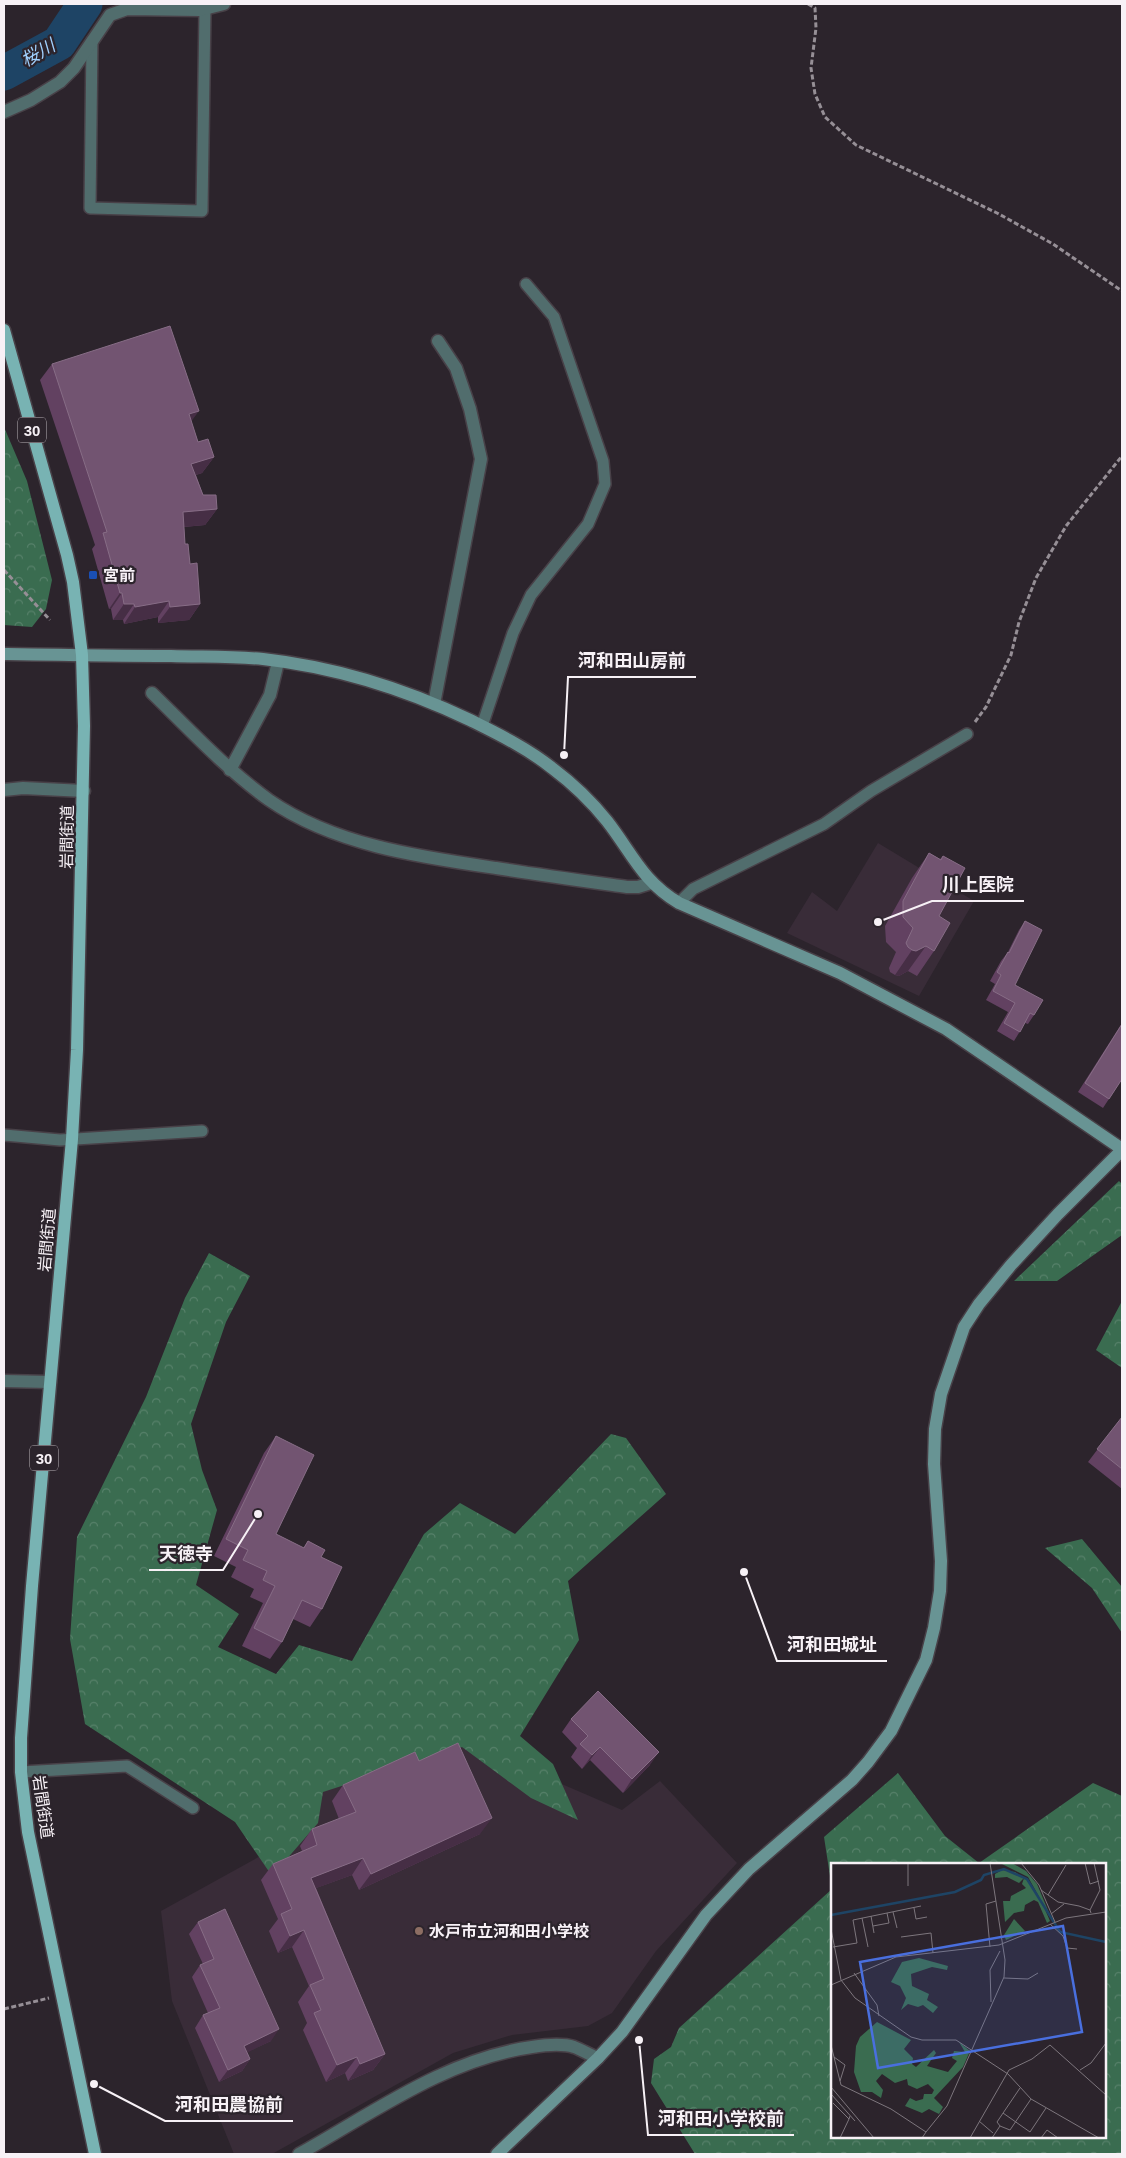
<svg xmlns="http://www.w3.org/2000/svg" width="1126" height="2158" viewBox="0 0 1126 2158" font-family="Helvetica,'Noto Sans JP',sans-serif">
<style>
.built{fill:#392c38}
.forest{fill:url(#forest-crowns);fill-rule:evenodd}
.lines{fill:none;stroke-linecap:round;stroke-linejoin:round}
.river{stroke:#1e4465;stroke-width:35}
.lane-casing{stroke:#484148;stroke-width:14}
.street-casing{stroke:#484148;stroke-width:15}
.secondary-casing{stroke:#484148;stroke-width:15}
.primary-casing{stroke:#484148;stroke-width:15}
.path{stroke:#968f96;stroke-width:3;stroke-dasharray:5 2.5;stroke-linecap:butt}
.lane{stroke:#516d6d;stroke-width:11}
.street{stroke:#516d6d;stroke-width:12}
.secondary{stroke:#689494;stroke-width:12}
.primary{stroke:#78b3b3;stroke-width:12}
.wall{fill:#624161}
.shaded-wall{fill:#462e45}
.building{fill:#725471;stroke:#876d86}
.transit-dot{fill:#1a4fb4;stroke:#2c242c;stroke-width:2}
.education-dot{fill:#8d6e63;stroke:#2c242c;stroke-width:2}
.labels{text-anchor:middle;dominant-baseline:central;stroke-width:4.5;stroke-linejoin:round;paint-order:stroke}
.shield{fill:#2c242c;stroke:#bab4b9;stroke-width:1}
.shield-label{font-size:15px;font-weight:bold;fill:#f7f1f6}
.poi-label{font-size:16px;font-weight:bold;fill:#f7f1f6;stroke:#2c242c;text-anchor:start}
.street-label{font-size:16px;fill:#f7f1f6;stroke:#2c242c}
.water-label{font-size:18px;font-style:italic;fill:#a0d0fd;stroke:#2c242c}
.inset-river{fill:none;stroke:#1e4465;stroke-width:2.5}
.inset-road{fill:none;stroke:#7d767d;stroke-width:1}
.view{fill:#496fde;fill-opacity:0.15;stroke:#496fde;stroke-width:2.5}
.inset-edge{fill:none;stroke:#f7f1f6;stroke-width:2.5}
.leader{fill:none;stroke:#f7f1f6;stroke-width:2}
.callout-dot{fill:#f7f1f6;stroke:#2c242c;stroke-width:2}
.callout-label{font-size:18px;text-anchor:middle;font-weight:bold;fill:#f7f1f6;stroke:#2c242c;stroke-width:4.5;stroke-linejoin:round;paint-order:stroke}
</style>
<defs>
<pattern id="forest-crowns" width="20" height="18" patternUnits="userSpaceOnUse" patternTransform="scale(1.25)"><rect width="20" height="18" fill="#3a6c50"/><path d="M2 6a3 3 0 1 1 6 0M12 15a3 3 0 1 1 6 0" fill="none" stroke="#57816a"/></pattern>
</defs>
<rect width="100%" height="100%" fill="#2c242c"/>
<path class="built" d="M878,843L974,901L919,996L787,933L812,892L837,911Z
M425,1745L476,1747L622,1810L660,1781L737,1863L656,1951L612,2013L588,2026L512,2035L453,2053L272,2154H234L172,2001L161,1911L302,1833L292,1806Z"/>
<path class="forest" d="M4,427L27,481L52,580L46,609L32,627L4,625Z
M1119,1181L1122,1184V1235L1057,1281H1014Z
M209,1253L250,1276L226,1322L191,1424L202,1470L217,1510L196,1585L239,1614L218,1647L276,1674L299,1645L352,1661L424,1534L460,1503L515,1534L611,1434L626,1438L666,1494L568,1581L579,1640L520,1736L553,1764L578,1820L531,1798L462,1747L323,1792L318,1823L272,1876L235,1822L85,1724L70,1639L77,1537L146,1397L185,1298Z
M1122,1301V1368L1096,1350Z
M1082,1539L1122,1587V1633L1092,1588L1045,1548Z
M898,1773L945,1836L979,1863L1093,1783L1122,1796V2154H695L651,2083L654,2059L671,2047L679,2028L832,1889L824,1837ZM1105,1864V2137H832V1864Z"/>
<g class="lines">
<path class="river" d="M4,73L59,43L85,4"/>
<g class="lane-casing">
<path id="lane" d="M92,41L90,208L202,211L205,9
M482,726L513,633L531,595L588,524L605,484L603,461L554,317L526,284
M679,903L693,889L824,824L871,791L967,734
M4,1135L60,1140L202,1131
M21,1772L127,1766L193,1808"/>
</g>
<g class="street-casing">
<path id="street" d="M4,112L31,100L60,82L74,68L110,15L127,9L200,10L224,4
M152,693C190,730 226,769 269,800C334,845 420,857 496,868C540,875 584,881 627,887H638L651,883
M434,704L481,459L470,409L456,368L438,341
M230,770L270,695L278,662
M4,790L23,788L84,791
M4,1381L50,1382
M299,2154C373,2113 446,2059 532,2047C545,2045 561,2043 574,2047C582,2050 590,2055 598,2058"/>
</g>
<g class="secondary-casing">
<path id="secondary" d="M4,654C60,655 115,656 171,656C202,657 232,656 263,659C335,667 405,689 470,720C498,734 527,748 552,768C572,783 591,801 607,821C632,853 642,881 679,903L840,973L946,1029L1122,1149
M497,2154L598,2058L622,2032L706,1915L749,1869L852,1780L868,1762L891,1731L926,1660L934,1628L940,1591L941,1561L934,1464L935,1429L941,1394L964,1327L979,1304L1011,1265L1058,1214L1122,1150"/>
</g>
<g class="primary-casing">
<path id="primary" d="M4,330L67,555L73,582L82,655L84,726L77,1050L72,1139L32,1586L21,1738V1772L28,1832L95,2154"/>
</g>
<path class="path" d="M808,4L815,8L816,28L811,68L815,94L825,117L856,145L997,213L1053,244L1122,291
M4,570L50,620
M975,722L986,707L1011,655L1019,622L1036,578L1066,526L1122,456
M4,2009L49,1998"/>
<use href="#lane" class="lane"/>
<use href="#street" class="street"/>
<use href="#secondary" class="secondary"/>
<use href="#primary" class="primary"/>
</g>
<path class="wall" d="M52,364L191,422L198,442L214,457L202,473L196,475L203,495L217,509L205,525L184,527L185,544L200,604L189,620L158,623V617L124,624L123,620H113L111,609H109L92,549L95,545L40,380Z
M929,853L940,859L943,856L939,916L934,951L917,976L908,971L899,976L895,975L890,972L889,968L896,952L886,942L885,926L912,878Z
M1025,921L1015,985L1034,1015L1028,1024L1025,1023L1014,1041L997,1031L1008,1012L986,1000L995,984L990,981L1001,961L1008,952L1019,930Z
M1122,1023V1079L1103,1108L1078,1092Z
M1122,1417V1489L1088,1462Z
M276,1436V1534L303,1548L308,1541L321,1557L322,1609L310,1627L293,1619L282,1642L270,1659L242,1646L263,1603L250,1597L254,1589L231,1577L236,1567L214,1556L264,1453Z
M571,1719L650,1765L623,1793L590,1760L582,1769L571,1757L577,1748L562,1732Z
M419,1761L480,1834L359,1890L352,1875L316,1888L385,2054L373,2070L348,2081L345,2073L326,2082L303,2030L307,2023L298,2002L309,1986L292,1947L278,1953L269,1931L278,1919L261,1880L273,1864L302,1851L300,1846L312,1829L339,1819L332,1801L343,1785Z
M198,1922L271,2041L247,2052L250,2059L242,2071L219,2082L195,2028L203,2015L208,2013L192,1977L200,1965L203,1964L189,1934Z"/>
<path class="shaded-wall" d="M199,411L187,427L189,414Z
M214,457L202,473L180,480L191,464Z
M217,509L205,525L171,528L183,512Z
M120,593H122L111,609H109Z
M169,601L158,617L124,624L135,607Z
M124,604H134L123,620H113Z
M200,604L189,620L158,623L170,607Z
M926,946L908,971L899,976L895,975L912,950Z
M600,1747L590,1760L582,1769L592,1755Z
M659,1752L650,1765L623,1793L632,1779Z
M492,1818L480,1834L359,1890L371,1874Z
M363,1858L352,1875L300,1894L311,1878Z
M304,1930L292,1947L278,1953L290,1936Z
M279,2029L271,2041L236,2058L244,2046Z
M385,2054L373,2070L348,2081L360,2064Z
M357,2057L345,2073L326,2082L337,2065Z
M250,2059L242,2071L219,2082L228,2070Z"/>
<path class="building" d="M170,326L199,411L189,414L198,442L208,439L214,457L191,464L203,495H216L217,509L183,512L185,544H188L190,564L197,563L200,604L170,607L169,601L135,607L134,604H124L122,593H120L103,533L107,532L52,364Z
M929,853L941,860L943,856L965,868L939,916L950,923L934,951L926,946L916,951L912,950L908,947L906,943L913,928L903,917V901Z
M1025,921L1042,930L1015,985L1043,1000L1034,1015L1030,1013L1020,1032L1004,1023L1015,1003L993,991L1001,975L997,972L1008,952L1009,953Z
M1122,1024V1079L1109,1099L1085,1083Z
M1122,1417V1469L1097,1449Z
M276,1436L314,1455L276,1534L304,1548L308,1541L325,1550L321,1557L342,1567L322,1609L302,1600L282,1642L254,1628L275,1586L263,1580L267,1571L243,1560L248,1550L226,1539Z
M598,1691L659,1752L632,1779L600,1747L592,1755L580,1744L588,1736L571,1719Z
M458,1743L492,1818L371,1874L363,1858L311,1878L385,2054L360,2064L357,2057L337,2065L314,2013L321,2010L310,1985L324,1979L304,1930L290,1936L281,1914L292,1909L273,1864L317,1845L312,1829L356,1812L343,1785L415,1752L419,1761Z
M225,1909L279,2029L244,2046L250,2059L228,2070L203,2015L220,2008L200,1965L214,1959L198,1922Z"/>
<rect class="transit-dot" x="88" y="570" width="10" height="10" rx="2.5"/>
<circle class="education-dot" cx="419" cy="1931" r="5"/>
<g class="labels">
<g class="shield">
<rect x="18" y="417.5" width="28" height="25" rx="4"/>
<rect x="30" y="1445.5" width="28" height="25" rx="4"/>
</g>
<g class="shield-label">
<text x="32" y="430">30</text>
<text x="44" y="1458">30</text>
</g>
<g class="poi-label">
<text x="103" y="575">宮前</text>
<text x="429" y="1931">水戸市立河和田小学校</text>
</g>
<g class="street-label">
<text transform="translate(67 837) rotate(-89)">岩間街道</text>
<text transform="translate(47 1240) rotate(-85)">岩間街道</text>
<text transform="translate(43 1807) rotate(82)">岩間街道</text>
</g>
<g class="water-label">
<text transform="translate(38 53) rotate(-30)">桜川</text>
</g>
</g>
<g transform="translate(831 1863)">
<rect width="275" height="275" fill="#2c242c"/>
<path d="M169,0H181L195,8L206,21L221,57L197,14ZM171,7L184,9L195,16L209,35L219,58L216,60L207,39L203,37L194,42L193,48L183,50L174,59L172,38H179L180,33L195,25L191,21L193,15L188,20L176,14L164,15V11ZM183,56L194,68L175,77L173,72ZM88,95L117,103L116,107L101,104L80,111L81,123L98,131L96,137L107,144L102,150L92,142L87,144L77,141L70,147L75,135L69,123L60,119L71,99ZM46,159L80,177L73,186L82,195L81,201L85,204L103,187L105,190L96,203L117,209L126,198L121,195L123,188L134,189L128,179L139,188L132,204L103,235L112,244L108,251L98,246L91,250L74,243L79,235L85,238L92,236L93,231H101L103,227L97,221L86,226L77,222L76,216L64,220L51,211L45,218L52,227L50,235L41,229H30L23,209L25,183L29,174Z" fill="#3a6c50"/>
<path class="inset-river" d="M0,52L124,29L150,17L153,12L173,6L196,16L229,69L275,79"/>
<path class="inset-road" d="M190,0L208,22L224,59M254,0L259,21L268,18M77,23V0M210,27L227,39L248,43L259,47L260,50M217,32L235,2M83,45L85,56L96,54M259,47L269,27L263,0M62,49L66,65M220,51L233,41M40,53L43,70M31,55L37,84M219,61L232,73L236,85L246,86M42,63L58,60L56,50M0,66L10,117M70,74L100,70L102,90M2,84L26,80L22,57L90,43M159,84L155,41L165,38M23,110L46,142L48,153M173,115L197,116L207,110M10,117L24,135L80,174L91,177H125L177,211L200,236L268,275M0,122L65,94L168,82L235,55L275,49M160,139L159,107L169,88M0,182L10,222L60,246L95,269L91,275M3,194L14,202L9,218M249,207L260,200L275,180M0,224L43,275M0,231L24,258M2,240L18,256L19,253M172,250L199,269L215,245M148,258L162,270M169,263L166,259L189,225M95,269L116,243L173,114L174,97L159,0M9,275L18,256M139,275L178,207L201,196L219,182L275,232M161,275L169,263L179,267L200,236M210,275L216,267L227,275"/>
<path class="view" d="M232,63L251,169L47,205L29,99Z"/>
<rect width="275" height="275" class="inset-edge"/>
</g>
<path class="leader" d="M564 755L568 677H696M878 922L932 901H1024M258 1514L223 1570H149M744 1572L777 1661H887M94 2084L165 2121H293M639 2040L648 2135H794"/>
<g class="callout-dot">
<circle cx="564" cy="755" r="5"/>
<circle cx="878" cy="922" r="5"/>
<circle cx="258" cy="1514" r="5"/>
<circle cx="744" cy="1572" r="5"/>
<circle cx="94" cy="2084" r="5"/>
<circle cx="639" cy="2040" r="5"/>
</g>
<g class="callout-label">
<text x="632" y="667">河和田山房前</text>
<text x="978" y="891">川上医院</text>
<text x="186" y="1560">天徳寺</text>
<text x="832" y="1651">河和田城址</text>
<text x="229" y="2111">河和田農協前</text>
<text x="721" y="2125">河和田小学校前</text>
</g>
<rect width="1126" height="2158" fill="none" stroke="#f7f1f6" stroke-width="10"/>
</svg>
